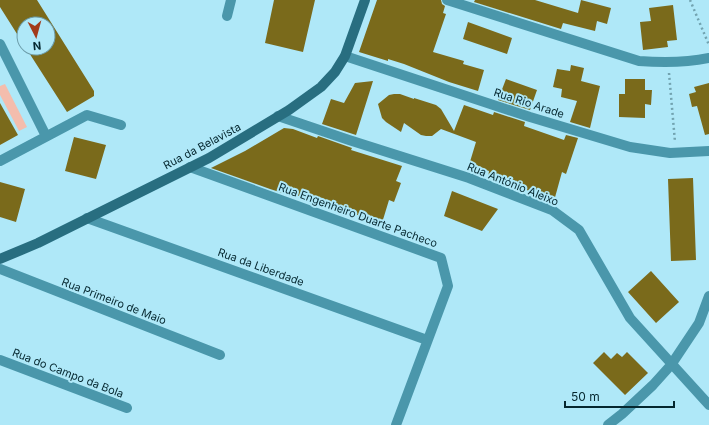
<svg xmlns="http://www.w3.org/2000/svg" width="709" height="425" viewBox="0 0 709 425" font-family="Inter,sans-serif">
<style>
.green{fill:#f4bdad}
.building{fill:#7a6a1b}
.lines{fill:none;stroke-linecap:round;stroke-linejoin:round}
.path{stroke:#72a3b0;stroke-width:2.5;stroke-dasharray:2 3;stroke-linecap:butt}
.street{stroke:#4a97ab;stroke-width:10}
.secondary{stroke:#286e80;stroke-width:10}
.labels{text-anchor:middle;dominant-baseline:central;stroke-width:4;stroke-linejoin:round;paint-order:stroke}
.street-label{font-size:11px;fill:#05272f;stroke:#afe8f8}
</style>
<rect width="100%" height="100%" fill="#afe8f8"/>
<path class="green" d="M5,84L27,127L19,131L0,95V86Z"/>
<path class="building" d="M0,0H37L94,91V96L67,112L26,48H48V24H24V45L0,7Z
M274,0H315L303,52L265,43Z
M377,0H441L442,4L445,6L443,13L446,14L433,52L464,61L463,64L484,70L478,91L449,82L404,64L388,59V61L359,52Z
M475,0H535L578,13L581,0L611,8L607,24L597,21L595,31L563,23L561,29L474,2Z
M673,5L677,40L667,41L668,47L643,50L640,22L651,21L649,8Z
M468,22L512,38L507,54L463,39Z
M571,65L584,68L581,81L600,86L590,128L570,122L577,101L561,97L562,89L553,87L557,69L570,71Z
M506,79L537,90L530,110L498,100Z
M625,79H645V90H652L651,105L645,104V118L619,117V94H625Z
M373,81L356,135L322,124L331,99L344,103L355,83Z
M709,83V134L705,135L697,106L692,107L689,94L696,92L694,87Z
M394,94H400L414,99V98L436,105L441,109L454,131L464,105L493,115L494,112L525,122L524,126L564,140L566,135L578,138L566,174L562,172L554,201L535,196L536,193L488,178L489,171L469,165L476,142L441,129L432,136H426L421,135L404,123L401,132L386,122L382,118L378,104L389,95Z
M0,103L18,135L0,145Z
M284,128L293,129L317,138L318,136L352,148L351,150L402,166L396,181L401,183L394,202L389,200L382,223L293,194L292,196L270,189L211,168L245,151Z
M74,137L106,145L96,179L65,171Z
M693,178L696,260L671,261L668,179Z
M0,182L25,189L16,222L0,217Z
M452,191L498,209L482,231L444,216Z
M651,271L679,302L656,323L628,292Z
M604,352L611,359L617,353L622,357L627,352L648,373L625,395L593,363Z"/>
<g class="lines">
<path class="path" d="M690,0L709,45
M669,73L675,142"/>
<path class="street" d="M447,0L639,61C664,63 685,63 709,58
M227,16L231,0
M0,44L46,136
M345,56L530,117L630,147L670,153L709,151
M278,116L349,140L469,178L552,210L579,230L630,318L709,405
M0,161L87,115L121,125
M190,167L441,258L448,286L396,425
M87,218L427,340
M0,269L220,355
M0,360L127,408
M608,425L622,414L653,385L671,365L699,323L709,296"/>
<path class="secondary" d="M0,259L38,243L209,158L289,110L321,87L335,72L345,56L365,0"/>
</g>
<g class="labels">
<g class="street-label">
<text transform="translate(529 103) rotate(18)">Rua Rio Arade</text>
<text transform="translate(202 146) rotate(-28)">Rua da Belavista</text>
<text transform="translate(513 184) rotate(22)">Rua António Aleixo</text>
<text transform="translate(358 215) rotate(20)">Rua Engenheiro Duarte Pacheco</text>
<text transform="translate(261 267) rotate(20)">Rua da Liberdade</text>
<text transform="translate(114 301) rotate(21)">Rua Primeiro de Maio</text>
<text transform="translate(68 373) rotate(21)">Rua do Campo da Bola</text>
</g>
</g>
<g transform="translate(36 36) rotate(174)"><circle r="19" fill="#afe8f8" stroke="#6b9ba8"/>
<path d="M0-3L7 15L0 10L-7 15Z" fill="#a23a1a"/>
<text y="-6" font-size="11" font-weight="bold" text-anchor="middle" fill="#05272f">N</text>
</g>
<path d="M565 401v6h109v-6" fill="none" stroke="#05272f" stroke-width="2"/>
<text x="571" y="401" font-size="12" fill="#05272f" stroke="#afe8f8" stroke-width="3" paint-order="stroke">50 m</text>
</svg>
